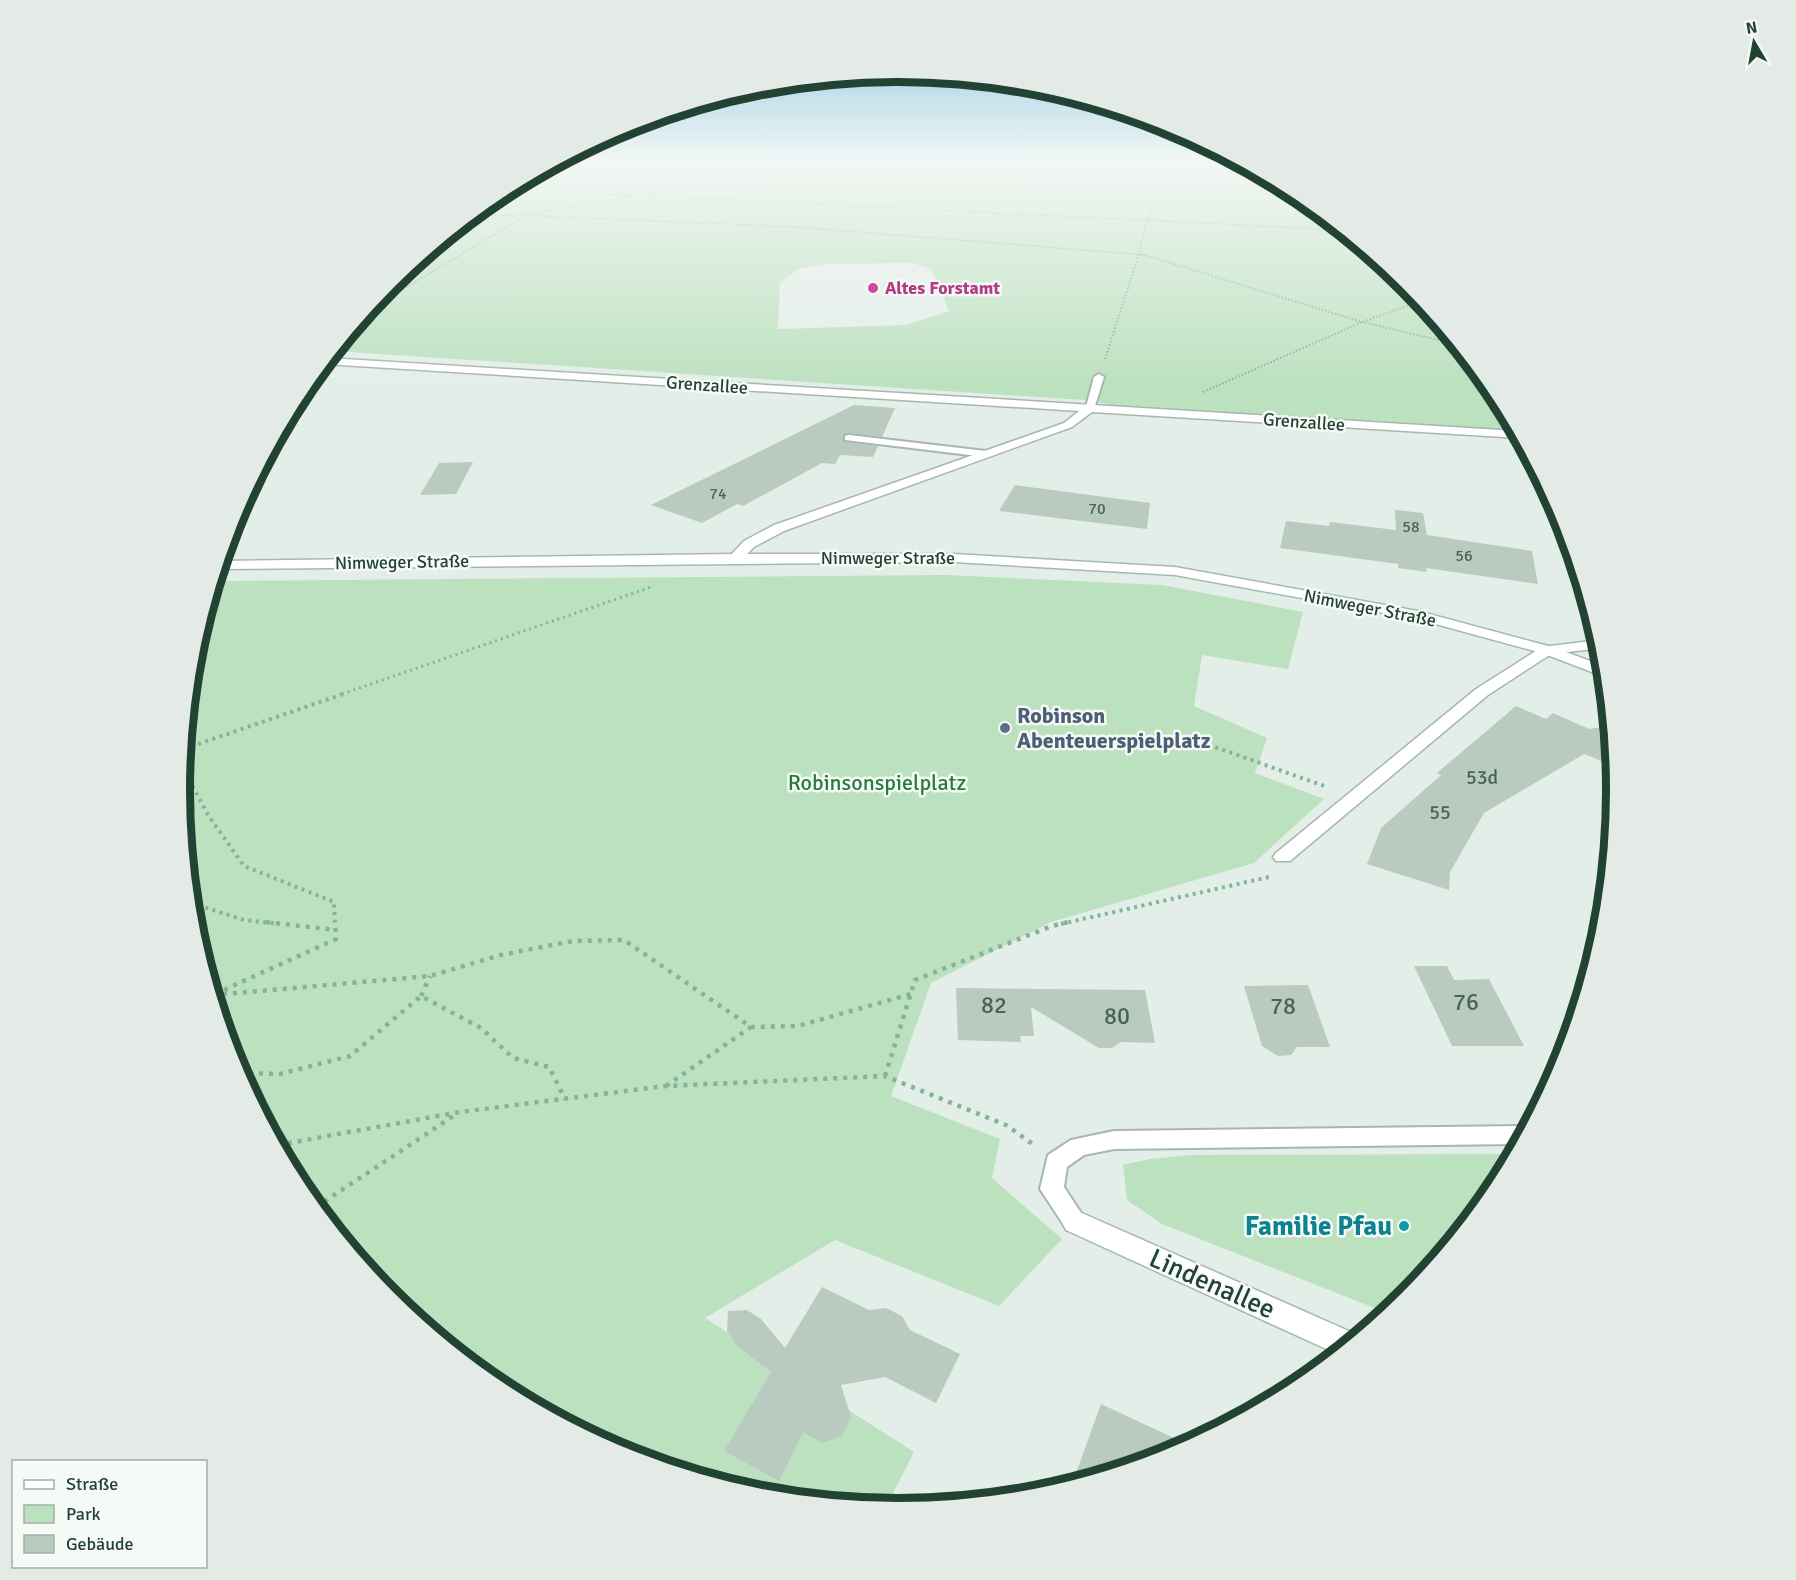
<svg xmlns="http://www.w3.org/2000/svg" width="1796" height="1580" viewBox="0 0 1796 1580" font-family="Signika,sans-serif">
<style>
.green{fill:#bce1bf;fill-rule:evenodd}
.building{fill:#b9cac0}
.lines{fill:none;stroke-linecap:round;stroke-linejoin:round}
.service-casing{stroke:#a6b7ae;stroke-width:4}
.minor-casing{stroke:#a6b7ae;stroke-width:3}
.secondary-casing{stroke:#a2bbae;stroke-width:3}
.path-far4{stroke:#83b49b;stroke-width:1.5;stroke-dasharray:1.5 1.5;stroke-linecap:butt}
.path-far3{stroke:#83b49b;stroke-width:2;stroke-dasharray:1.5 2;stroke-linecap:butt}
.path-far2{stroke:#83b49b;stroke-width:3;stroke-dasharray:2 4;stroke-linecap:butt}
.path-far1{stroke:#83b49b;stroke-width:4;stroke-dasharray:3 4.5;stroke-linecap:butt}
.path{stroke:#83b49b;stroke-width:4.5;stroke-dasharray:4 6;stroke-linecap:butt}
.service{fill:#fff;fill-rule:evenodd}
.minor{fill:#fff;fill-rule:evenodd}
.secondary{fill:#fff;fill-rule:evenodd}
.hotel-dot{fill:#d1479c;stroke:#f5faf7;stroke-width:2}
.service-dot{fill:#5c6f8a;stroke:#f5faf7;stroke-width:2}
.culture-dot{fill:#0f9aa8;stroke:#f5faf7;stroke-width:2}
.labels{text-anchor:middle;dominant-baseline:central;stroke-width:5;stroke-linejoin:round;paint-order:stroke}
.far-number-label{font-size:16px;fill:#486456}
.far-hotel-label{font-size:18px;font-weight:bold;fill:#b23c85;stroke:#f5faf7;text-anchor:start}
.far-street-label{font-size:18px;fill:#224233;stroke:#f5faf7}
.number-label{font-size:20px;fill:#486456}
.service-label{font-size:22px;font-weight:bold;fill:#4e5e75;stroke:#f5faf7;text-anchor:start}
.park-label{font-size:22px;fill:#297b3a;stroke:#f5faf7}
.near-number-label{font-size:24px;fill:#486456}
.near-culture-label{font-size:27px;font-weight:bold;fill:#0d838f;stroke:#f5faf7;text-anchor:end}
.near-street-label{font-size:27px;fill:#224233;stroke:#f5faf7}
.rim{fill:none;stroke:#224233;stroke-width:8}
</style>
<rect width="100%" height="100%" fill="#e4eee8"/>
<path class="green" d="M553,164H1243L1297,193L1406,283L1495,391L1517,433L1156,413L1084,400L334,351L391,282L499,193ZM911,263L931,269L949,311L906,325L778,329L780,283L798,269L824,264Z
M945,575L1162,585L1303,612L1288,669L1202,655L1194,706L1267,738L1255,773L1324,799L1254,863L1051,922L931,983L891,1096L1000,1139L992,1178L1062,1239L999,1306L835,1240L705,1318L914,1452L886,1507L758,1494L623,1453L499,1387L390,1297L301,1189L235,1064L194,930L180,790L194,650L215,581Z
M1514,1154L1495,1189L1405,1298L1387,1313L1162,1224L1127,1200L1123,1165L1150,1159L1191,1155Z"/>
<path class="building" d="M854,405L895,408L882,437L849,433L843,435L845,442L878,446L873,457L840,455L835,464L822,463L743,506L737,504L702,523L651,505Z
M473,462L456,494L420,495L439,463Z
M1015,485L1150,503L1147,529L999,511Z
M1395,510L1423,513L1427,535L1532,551L1538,584L1426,568L1427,572L1398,568V564L1280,548L1286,521L1329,526L1330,522L1396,530Z
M1516,706L1546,719L1553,713L1589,729L1610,726L1614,766L1584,754L1484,813L1450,872L1449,890L1367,864L1381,828L1441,775L1437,773Z
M1414,966H1447L1454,980L1489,979L1524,1046H1452Z
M1308,985L1330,1047H1297L1291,1055L1278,1056L1262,1046L1244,986Z
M956,988L1145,990L1155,1043L1121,1042L1112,1048H1099L1031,1007L1034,1036H1020L1021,1042L958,1040Z
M822,1287L869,1310L886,1308L902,1316L910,1330L960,1354L936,1403L885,1377L841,1385L851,1417L842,1436L822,1443L803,1432L779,1481L724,1451L771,1372L737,1346L727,1331L728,1311L747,1310L761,1319L785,1348Z
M1101,1404L1189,1445L1172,1453L1072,1484Z"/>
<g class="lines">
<g class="service-casing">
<path id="service" d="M1099,374L1104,377L1094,409L1085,411L1094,377Z
M849,435L986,451L991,454L986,457L845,440V436Z
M1524,1126L1528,1127L1519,1144L1114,1149L1084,1155L1067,1167L1064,1187L1087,1222L1083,1230L1075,1233L1067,1230L1040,1189L1048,1155L1071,1140L1114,1131Z"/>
</g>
<g class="minor-casing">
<path id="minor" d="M328,358L1517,431L1520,438L1092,412L1072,427L784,531L754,547L740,561L735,562L728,558L744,541L774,525L1064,423L1079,411L324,364Z
M1599,640L1602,648L1551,654L1488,695L1290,861H1276L1273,857L1276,853L1476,689L1542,647Z
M1075,1210L1358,1335L1359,1336L1337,1354L1066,1230L1062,1222L1066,1214Z"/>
</g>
<g class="secondary-casing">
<path id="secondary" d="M735,554H954L1175,567L1418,611L1552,647L1604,666L1605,677L1542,653L1417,619L1175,575L954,562L218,569L221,561Z"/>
</g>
<path class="path-far4" d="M1081,164L1203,170L1275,181
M502,192L632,195
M556,193L593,164
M645,194L801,164
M471,216L524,215
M535,216L796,227L1146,255
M460,255L526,215L637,195L1342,230
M1138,255L1163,164"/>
<path class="path-far3" d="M1141,254L1362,322L1456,344
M367,311L462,254
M1105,359L1139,254
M1203,392L1362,322L1421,301"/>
<path class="path-far2" d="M342,694L654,586"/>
<path class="path-far1" d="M1187,737L1327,787
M184,749L346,693
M182,766L208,815L244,866L334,902L335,924
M191,903L244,920L280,924
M1061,924L1269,877"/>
<path class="path" d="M266,922L336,930
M215,994L336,939L335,922
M213,995L430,976L501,955L573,941L624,940L751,1027L798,1026L911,994
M421,996L430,976
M239,1073L280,1074L350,1056L421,996L481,1028L513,1058L549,1067L565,1099
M885,1076L915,980L1052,926L1068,922
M666,1086L751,1027
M278,1145L460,1112L666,1086L885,1076L1006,1125L1034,1145
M316,1207L458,1113"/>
<use href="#service" class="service"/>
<use href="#minor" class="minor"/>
<use href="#secondary" class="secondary"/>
</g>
<linearGradient id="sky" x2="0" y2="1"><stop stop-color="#82c2e0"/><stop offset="0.42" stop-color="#f3f7f5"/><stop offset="1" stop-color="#f3f7f5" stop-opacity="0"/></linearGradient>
<rect width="1796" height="386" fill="url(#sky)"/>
<circle class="hotel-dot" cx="873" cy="288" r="6"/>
<circle class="service-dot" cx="1005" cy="728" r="6"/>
<circle class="culture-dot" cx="1404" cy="1226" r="6"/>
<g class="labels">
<g class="far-number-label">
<text x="718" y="494">74</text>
<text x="1097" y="509">70</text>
<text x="1411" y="527">58</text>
<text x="1464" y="556">56</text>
</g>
<g class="far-hotel-label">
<text x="885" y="288">Altes Forstamt</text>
</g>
<g class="far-street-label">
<text transform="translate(707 385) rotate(4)">Grenzallee</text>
<text transform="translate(1304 422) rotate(4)">Grenzallee</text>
<text x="888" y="558">Nimweger Straße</text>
<text transform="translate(402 562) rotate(-1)">Nimweger Straße</text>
<text transform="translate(1370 608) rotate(11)">Nimweger Straße</text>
</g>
<g class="number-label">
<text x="1482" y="777">53d</text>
<text x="1440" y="812">55</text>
</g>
<g class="service-label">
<text x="1017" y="715">Robinson<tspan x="1017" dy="25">Abenteuerspielplatz</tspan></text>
</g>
<g class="park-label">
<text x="877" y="782">Robinsonspielplatz</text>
</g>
<g class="near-number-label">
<text x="1466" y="1002">76</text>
<text x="994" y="1005">82</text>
<text x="1283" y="1006">78</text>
<text x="1117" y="1016">80</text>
</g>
<g class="near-culture-label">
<text x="1392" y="1226">Familie Pfau</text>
</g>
<g class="near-street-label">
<text transform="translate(1212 1284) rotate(24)">Lindenallee</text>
</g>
</g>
<path d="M0 0H1796V1580H0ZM190 790a708 708 0 1 1 1416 0a708 708 0 1 1-1416 0Z" fill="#e4ebe7" fill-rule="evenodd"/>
<path class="rim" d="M190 790a708 708 0 1 1 1416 0a708 708 0 1 1-1416 0Z"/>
<rect x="12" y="1460" width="195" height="108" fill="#f5faf7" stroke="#a1b0a9" stroke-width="1.5"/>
<rect x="24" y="1480" width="30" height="9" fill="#ffffff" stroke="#a1b0a9" stroke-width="1.5"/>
<text x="66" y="1490" font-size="18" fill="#224233">Straße</text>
<rect x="24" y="1505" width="30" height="18" fill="#bce1bf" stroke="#a1b0a9" stroke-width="1.5"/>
<text x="66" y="1520" font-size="18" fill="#224233">Park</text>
<rect x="24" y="1535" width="30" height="18" fill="#b9cac0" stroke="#a1b0a9" stroke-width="1.5"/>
<text x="66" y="1550" font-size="18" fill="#224233">Gebäude</text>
<g transform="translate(1754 42) rotate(350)" stroke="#f5faf7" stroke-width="4.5" paint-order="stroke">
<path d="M0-4.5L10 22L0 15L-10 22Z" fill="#224233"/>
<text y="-9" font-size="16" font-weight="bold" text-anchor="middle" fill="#224233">N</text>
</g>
</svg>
